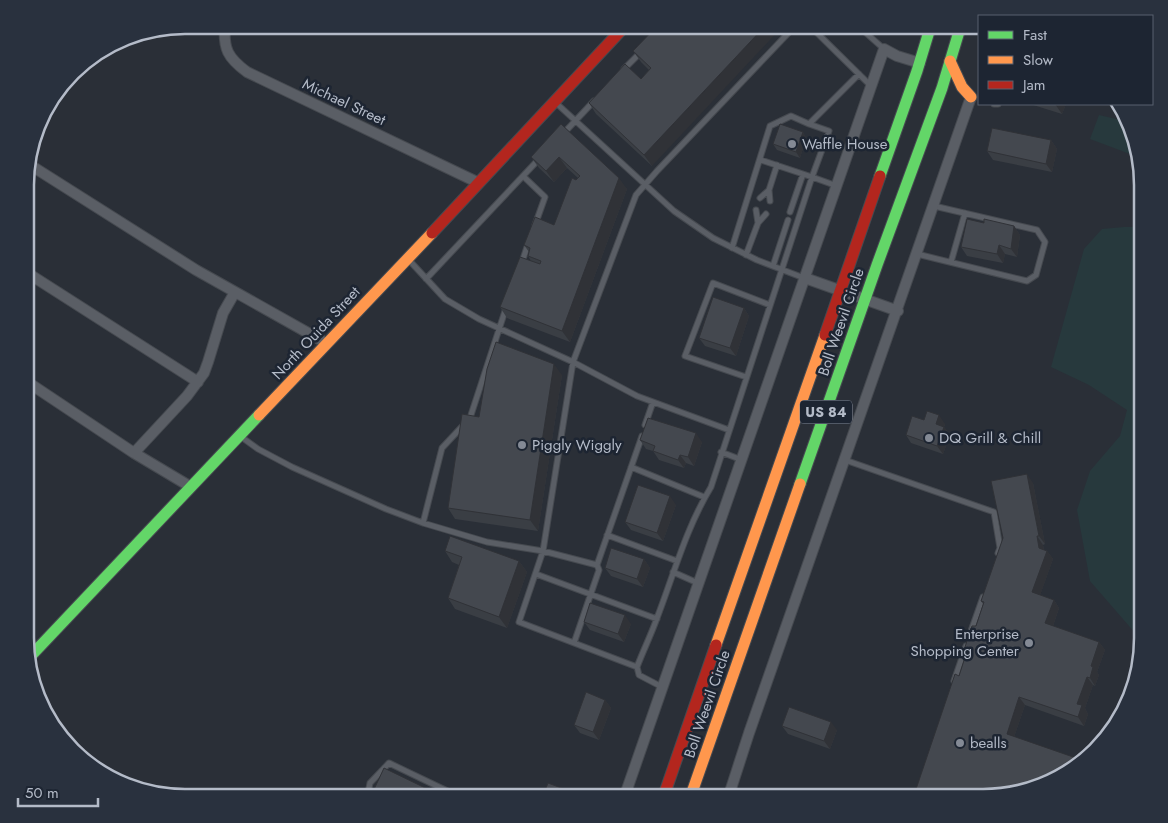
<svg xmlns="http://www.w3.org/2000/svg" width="1168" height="823" viewBox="0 0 1168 823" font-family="Jost,sans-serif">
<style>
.green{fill:#27393d}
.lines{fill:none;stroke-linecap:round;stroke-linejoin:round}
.lane-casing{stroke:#464a50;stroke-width:7}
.street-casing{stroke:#464a50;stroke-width:12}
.fast-casing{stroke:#464a50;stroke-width:13}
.slow-casing{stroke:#464a50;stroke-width:13}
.jam-casing{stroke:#464a50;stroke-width:13}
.lane{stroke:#5a5e65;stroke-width:5}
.street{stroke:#5a5e65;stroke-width:10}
.fast{stroke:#63d668;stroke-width:11}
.slow{stroke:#ff974d;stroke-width:11}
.jam{stroke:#b3261e;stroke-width:11}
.wall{fill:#3a3e44}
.shaded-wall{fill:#303237}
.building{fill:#44484f;stroke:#303237}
.poi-dot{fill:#848a95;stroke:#1d2532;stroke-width:2}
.labels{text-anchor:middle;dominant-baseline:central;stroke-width:5;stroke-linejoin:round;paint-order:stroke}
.shield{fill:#1d2532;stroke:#878e9b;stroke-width:1}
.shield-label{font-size:14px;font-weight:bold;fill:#b4bbc8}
.street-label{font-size:15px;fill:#b4bbc8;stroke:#1d2532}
.poi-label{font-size:15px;fill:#b4bbc8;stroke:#1d2532;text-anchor:start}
.rim{fill:none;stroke:#b4bbc8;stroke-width:2.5}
</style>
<rect width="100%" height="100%" fill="#2a2f37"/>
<path class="green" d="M1099,115L1129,122L1138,157L1090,139Z
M1124,227H1143V416L1136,441L1141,465L1143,466V648L1131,699L1113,731L1130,686L1136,634L1090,581L1077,510L1090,471L1120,436L1127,410L1089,385L1051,367L1084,249L1102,229Z"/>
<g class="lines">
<g class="lane-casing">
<path id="lane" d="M809,25L871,86
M857,25L884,49
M624,69L641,52
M555,102L674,211L713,238L757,260L804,278
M994,104H998
M562,135L594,101
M761,160L812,177L829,131L809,124
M523,176L545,197L535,225
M769,190L770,201
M760,198L769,190L777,165
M790,212L803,174
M758,223L766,214
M732,248L770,126L791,116L809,124L859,74
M917,254L1027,281L1036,275L1045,242L1037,230L934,206
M746,255L758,223L756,210
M408,259L445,299L479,319L573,362L637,396L729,430
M951,262L965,213
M521,265L528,244
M773,266L788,220
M426,279L539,159
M746,377L685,356L713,283L770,305
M645,425L653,402
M240,436L258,449L292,467L386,509L423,523L487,542L543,551L597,565L599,570L574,643
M721,452L742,460
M845,460L994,512L1000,548L998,553
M631,467L704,497
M423,523L442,448L470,418L506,308
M607,535L677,561
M597,565L642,436
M673,572L700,584
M536,574L657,619
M971,631L983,597
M637,667L519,622L543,551L573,362L636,195L657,171L796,25
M954,681L966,646
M662,687L639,675L637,667C643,651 651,635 657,618C674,574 686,528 711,487L812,177L837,186
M367,798L370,783L389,763L462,798"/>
</g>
<g class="street-casing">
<path id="street" d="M225,25C223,49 228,58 247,72L479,183
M27,163L196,270L326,343
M26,272L198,382
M805,278L898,311
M26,381L134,453L191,487
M134,453L187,396L204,373L208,362L223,313L235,292
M624,798L884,49L897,56L920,63
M728,798L749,733L971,97"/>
</g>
<g class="fast-casing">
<path id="fast" d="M880,176L917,71L931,25
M800,484L877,265L942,88L961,25
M27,660L259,415"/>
</g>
<g class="slow-casing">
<path id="slow" d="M950,61L962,87L971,97
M259,415L432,233
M716,645L825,335
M690,798L800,484"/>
</g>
<g class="jam-casing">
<path id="jam" d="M432,233L626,25
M825,335L880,176
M663,798L716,645"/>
</g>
<use href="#lane" class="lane"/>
<use href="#street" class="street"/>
<use href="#fast" class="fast"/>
<use href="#slow" class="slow"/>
<use href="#jam" class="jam"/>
</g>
<path class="wall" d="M658,25L652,166L596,114L589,103L641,79L649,70L641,62L633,51Z
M1030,104H1066L1062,114Z
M561,124L627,189L570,342L507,318L500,307L531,261L528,256L529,252L524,245L554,225L576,180L578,178L567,168L554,182L539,168L531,157Z
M803,132L806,138L800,158L777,150L773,144Z
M1051,140L1057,149L1052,172L993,160L987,151Z
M984,223L1014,226L1020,235L1017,257L1005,254L1003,263L967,256L961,247Z
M744,308L749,316L736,356L705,346L699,338Z
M562,375L538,531L455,519L448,508L479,417Z
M924,420L945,424L944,427L950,435L943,454L911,443L906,435Z
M640,440L702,442L694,466L686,463L684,468L659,460L653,451L646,449Z
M1033,483L1045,544L1043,545L1044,550L1047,551L1053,559L1040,595L1054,600L1059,608L1053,626L1099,642L1105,650L1097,672L1099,675L1095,686L1093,685L1085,708L1088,714L1084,726L1025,705L1014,737L1054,782L959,676L966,654L964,650L976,626L983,604L981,601Z
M676,505L663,541L631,530L625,522Z
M445,551L519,561L527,572L507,628L455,609L448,598L459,565L452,562Z
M644,559L650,568L643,587L611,576L605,568Z
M584,622L631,624L624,642L590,630Z
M605,700L611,708L599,740L580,733L574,725Z
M782,726L837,730L830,749L788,734Z"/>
<path class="shaded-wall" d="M766,25H784L652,166L644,155Z
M1055,104H1066L1062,114Z
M803,132L806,138L800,158L796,152Z
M1051,140L1057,149L1052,172L1046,164Z
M559,157L567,168L554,182L546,171Z
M619,178L627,189L570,342L562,331Z
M1014,226L1020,235L1017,257L1011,249Z
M999,245L1005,254L1003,263L997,254Z
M744,308L749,316L736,356L730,348Z
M554,364L562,375L538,531L530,520Z
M939,415L945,424L942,433L936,424Z
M944,427L950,435L943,454L937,446Z
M696,433L702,442L694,466L688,457Z
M680,455L686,463L684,468L678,460Z
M1027,474L1033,483L1045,544L1039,536Z
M670,496L676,505L663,541L657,533Z
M1037,536L1043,545L1045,556L1047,551L1053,559L1038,601L1032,592L1039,548Z
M644,559L650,568L643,587L637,579Z
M519,561L527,572L507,628L499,617Z
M1054,600L1059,608L1051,632L1045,623Z
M625,615L631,624L624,642L618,634Z
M1099,642L1105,650L1097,672L1099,675L1095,686L1090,678L1091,666Z
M1087,677L1093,685L1085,708L1088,714L1084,726L1078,717L1077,704Z
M1019,697L1025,705L1012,743L1007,734Z
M605,700L611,708L599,740L593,732Z
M831,722L837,730L830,749L824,741Z
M572,792L576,798H570Z"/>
<path class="building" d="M658,25H766L644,155L589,103L625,64L641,79L651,68L633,51Z
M561,124L619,178L562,331L500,307L520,257L540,264L541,261L528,256L530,248L524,245L535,217L554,225L572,178L576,180L580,176L559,157L546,171L531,157Z
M780,124L803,132L796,152L773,144Z
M992,128L1051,140L1046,164L987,151Z
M967,219L984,223V219L1014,226L1011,249L999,245L997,254L961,247Z
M713,297L744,308L730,348L699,338Z
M496,342L554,364L530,520L448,508L462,414L479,417L487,369Z
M927,411L939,415L936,424L944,427L937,446L906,435L912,416L924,420Z
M648,418L696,433L688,457L680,455L678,460L653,451L655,446L640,440Z
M1027,474L1039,536H1037L1039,548L1047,551L1032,592L1054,600L1045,623L1099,642L1091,666L1093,667L1090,678L1087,677L1077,704L1082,705L1078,717L1019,697L1007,734L1079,759L1078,762L1054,782L983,798H913L955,674L959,676L967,651L964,650L972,626H976L984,602L981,601L1003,538L991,481Z
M638,485L670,496L657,533L625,522Z
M450,536L519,561L499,617L448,598L462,557L445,551Z
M611,548L644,559L637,579L605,568Z
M590,603L625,615L618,634L584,622Z
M586,692L605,700L593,732L574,725Z
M789,707L831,722L824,741L782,726Z
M384,768L446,798H370Z
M548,783L572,792L570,798H542Z"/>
<g class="poi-dot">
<circle cx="792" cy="144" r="5"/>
<circle cx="929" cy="438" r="5"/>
<circle cx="522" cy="445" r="5"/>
<circle cx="1029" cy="643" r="5"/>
<circle cx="960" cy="743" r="5"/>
</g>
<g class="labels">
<rect class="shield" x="800" y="400.5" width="52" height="23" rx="4"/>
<g class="shield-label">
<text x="826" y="412">US 84</text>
</g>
<g class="street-label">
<text transform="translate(344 102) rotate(25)">Michael Street</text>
<text transform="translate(841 322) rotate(-71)">Boll Weevil Circle</text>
<text transform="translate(316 333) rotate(-47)">North Ouida Street</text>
<text transform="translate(707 704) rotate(-71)">Boll Weevil Circle</text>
</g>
<g class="poi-label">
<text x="802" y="144">Waffle House</text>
<text x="939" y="438">DQ Grill &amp; Chill</text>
<text x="532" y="445">Piggly Wiggly</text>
<text x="1019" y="634" text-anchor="end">Enterprise<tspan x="1019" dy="17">Shopping Center</tspan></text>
<text x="970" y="743">bealls</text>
</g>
</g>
<path d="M0 0H1168V823H0ZM185 34H983A151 151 0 0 1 1134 185V638A151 151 0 0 1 983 789H185A151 151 0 0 1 34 638V185A151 151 0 0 1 185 34Z" fill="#29313e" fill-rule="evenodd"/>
<path class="rim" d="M185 34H983A151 151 0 0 1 1134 185V638A151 151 0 0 1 983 789H185A151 151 0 0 1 34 638V185A151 151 0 0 1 185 34Z"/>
<rect x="978" y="15" width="175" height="90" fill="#1d2532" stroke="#59616e"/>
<rect x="988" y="31" width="25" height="8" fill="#63d668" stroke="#59616e"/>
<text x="1023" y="40" font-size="15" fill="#b4bbc8">Fast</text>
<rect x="988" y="56" width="25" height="8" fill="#ff974d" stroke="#59616e"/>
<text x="1023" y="65" font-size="15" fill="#b4bbc8">Slow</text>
<rect x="988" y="81" width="25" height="8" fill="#b3261e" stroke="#59616e"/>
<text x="1023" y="90" font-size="15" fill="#b4bbc8">Jam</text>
<path d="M18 798v8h80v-8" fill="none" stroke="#b4bbc8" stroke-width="2.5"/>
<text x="25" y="798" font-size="15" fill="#b4bbc8" stroke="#1d2532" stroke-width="4" paint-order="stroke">50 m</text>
</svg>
